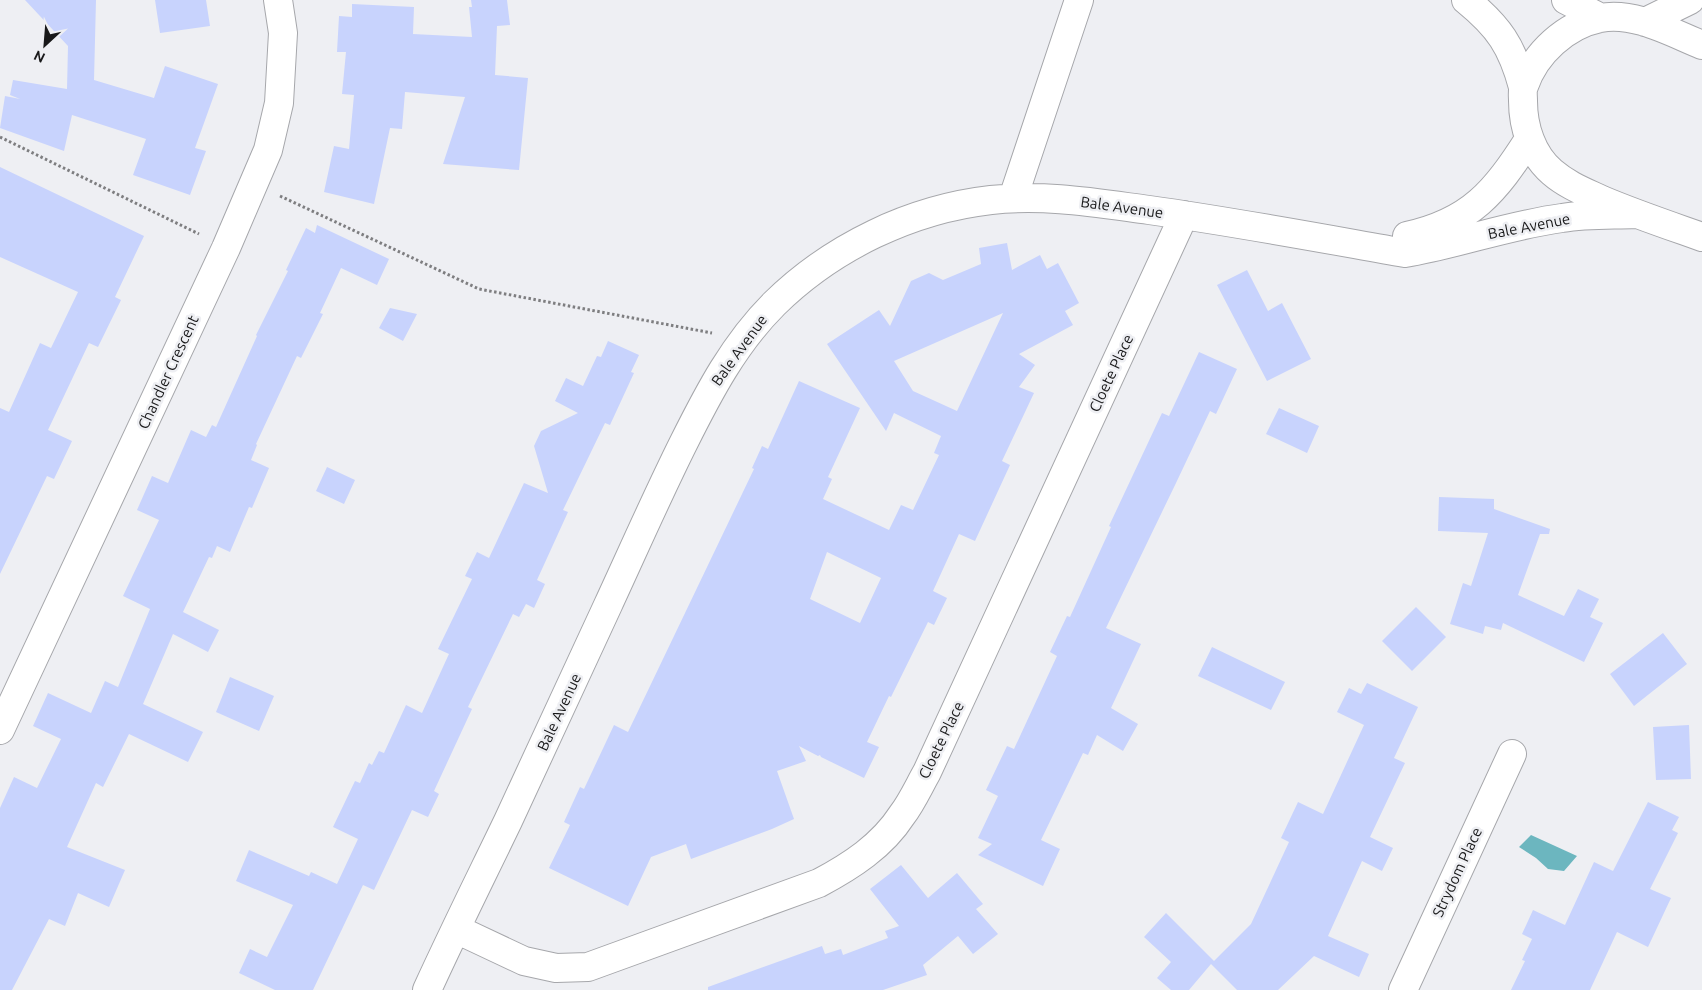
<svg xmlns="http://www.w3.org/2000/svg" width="1702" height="990" viewBox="0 0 1702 990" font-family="Ubuntu,sans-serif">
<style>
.water{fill:#6cb6bf}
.building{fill:#c8d3fd;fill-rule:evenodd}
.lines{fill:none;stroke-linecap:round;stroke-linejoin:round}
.minor-casing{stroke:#a6a7ab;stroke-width:30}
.path{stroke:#7e7e80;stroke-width:3;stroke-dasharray:2.5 2.5;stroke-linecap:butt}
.minor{stroke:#fff;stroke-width:28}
.labels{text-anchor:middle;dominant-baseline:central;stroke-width:5;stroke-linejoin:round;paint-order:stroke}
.street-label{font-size:15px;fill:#181819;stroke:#eeeff3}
</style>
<rect width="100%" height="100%" fill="#eeeff3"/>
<path class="water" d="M1531,835L1577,856L1564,871L1548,869L1536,858L1519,847Z"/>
<path class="building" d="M25,0H96L94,80L154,98L165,66L218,84L195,148L206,151L190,195L133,175L146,139L72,115L64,151L0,128L5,96L20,99L10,95L13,80L67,89L68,46Z
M155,0H206L210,26L160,33Z
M471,0H507L510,25L497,26L495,75L528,78L519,170L443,164L465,97L405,92L402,129L390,128L374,204L324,192L334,146L349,149L354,95L342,94L346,52H337L339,16L352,17V4L414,7L413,34L472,37L469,7H472Z
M0,167L144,236L115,297L121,300L98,347L89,343L48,430L72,441L54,479L47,476L0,574V408L9,412L40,343L51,348L78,292L0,257Z
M317,225L389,259L377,285L341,268L320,313L323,314L301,358L297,356L256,444L257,445L251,460L269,468L252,508L249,507L230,552L217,546L212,558L209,557L183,612L219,630L208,652L173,634L143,704L203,732L188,762L129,734L103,787L96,783L67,847L125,870L109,907L78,893L65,926L49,919L12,990H0V808L14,777L37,788L61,739L33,726L48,693L91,713L105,681L118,687L150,609L123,596L159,520L137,510L152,476L168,483L191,430L206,437L212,425L216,427L257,336L256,335L288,271L286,270L306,228L315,233Z
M1007,243L1012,270L1040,255L1047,269L1058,263L1079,303L1065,311L1073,325L1019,354L1035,365L1019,387L1034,393L1002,461L1010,465L975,541L959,534L933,591L947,598L934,625L928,622L891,697L889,696L867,742L879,747L864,778L821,757L820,755L818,756L799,746L806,761L777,771L794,819L772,829L691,859L686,844L651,857L628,906L549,868L570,825L564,822L580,787L584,789L614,725L628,732L754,469L752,468L762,446L768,449L799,381L860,408L828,477L832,479L823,499L889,530L901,505L913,510L939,455L934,453L941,436L894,413L886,431L827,344L879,310L890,326L911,281L929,273L943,280L981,264L979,248ZM1003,313L957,411L913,391L894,361ZM827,552L881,578L860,623L810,599Z
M1247,270L1268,311L1282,303L1311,359L1267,381L1217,285Z
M390,308L417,314L403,341L379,328Z
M608,341L639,355L631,372L634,373L610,425L605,423L563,510L568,512L537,580L545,584L534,608L526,604L519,617L513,614L468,707L472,709L434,791L439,794L428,817L412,810L374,890L363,885L313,990H275L239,973L250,949L267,957L293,905L236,881L249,850L309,876L311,872L337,884L358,839L333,827L355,781L360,783L369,763L372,765L379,751L384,753L406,705L422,713L448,656L449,654L438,649L472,579L465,576L477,552L489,558L524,483L548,493L534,446L541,431L578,413L555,401L566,378L583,386L597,356L601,357Z
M1199,352L1237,369L1216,414L1210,411L1176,483L1106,628L1141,644L1111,708L1138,724L1123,751L1097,735L1088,755L1083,753L1041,840L1060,849L1043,886L978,855L992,844L978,838L998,796L986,790L1007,746L1014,749L1057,656L1050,652L1067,616L1070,617L1111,527L1109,526L1162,413L1169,416Z
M1279,408L1319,426L1307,453L1266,434Z
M327,467L355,480L344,504L316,491Z
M1439,497L1494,499V509L1550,529L1549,534H1540L1518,595L1564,616L1578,589L1599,599L1590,617L1603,623L1584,662L1503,623L1501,630L1485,626L1483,634L1450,624L1463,583L1471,586L1488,533L1438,531Z
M1416,607L1446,637L1412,671L1382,641Z
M1663,633L1687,664L1634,706L1610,674Z
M1212,647L1285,682L1271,710L1198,676Z
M230,677L274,696L259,731L216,712Z
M1367,683L1418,707L1394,758L1405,763L1370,837L1393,848L1382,871L1362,861L1328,936L1369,954L1359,977L1314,956L1278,990H1237L1211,964L1189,990H1171L1157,978L1171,962L1144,937L1166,913L1214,961L1251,924L1289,842L1281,838L1298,802L1323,814L1364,725L1337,712L1349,688L1361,694Z
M1689,725L1691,779L1656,780L1653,727Z
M1648,802L1679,817L1672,830L1678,833L1650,889L1671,898L1648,947L1617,932L1590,990H1511L1525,961L1522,960L1532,939L1522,934L1533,910L1565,925L1594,862L1613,871Z
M901,865L928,898L957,873L983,904L976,909L998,934L973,954L958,936L923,965L927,975L883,990H708V987L822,946L825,954L841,949L843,955L888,938L885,931L899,926L870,889Z"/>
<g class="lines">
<g class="minor-casing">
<path id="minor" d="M1466,0C1499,27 1512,46 1523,87
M1566,0L1601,18
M1645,22L1690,0
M1702,45C1672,33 1634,11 1600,18C1566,25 1535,53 1524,86C1522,90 1523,96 1523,101C1523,127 1532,155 1552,172C1567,185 1585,192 1602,200C1635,214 1668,225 1702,237
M1013,198L1079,0
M1407,236C1471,222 1495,192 1529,139
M0,730L226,248L268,150L279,103L283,33L278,0
M456,929L524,961L556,968L588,967L819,883C851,866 882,846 902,815C912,802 919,786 927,772L1184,215
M427,990C453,933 481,877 508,821C542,749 575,677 608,605C633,551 657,496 684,442C709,392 734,344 774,304C832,247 911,209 991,200C1045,194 1096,203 1149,210C1235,222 1320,238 1405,253C1458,244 1509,225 1562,218C1586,214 1611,215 1635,214
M1403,990L1512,754"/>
</g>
<path class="path" d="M0,137L199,234
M280,196L479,289L712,333"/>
<use href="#minor" class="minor"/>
</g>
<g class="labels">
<g class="street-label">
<text transform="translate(1122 207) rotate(8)">Bale Avenue</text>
<text transform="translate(1529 226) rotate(-11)">Bale Avenue</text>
<text transform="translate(739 350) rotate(-54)">Bale Avenue</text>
<text transform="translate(168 372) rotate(-65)">Chandler Crescent</text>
<text transform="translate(1111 373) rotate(-65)">Cloete Place</text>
<text transform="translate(559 712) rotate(-65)">Bale Avenue</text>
<text transform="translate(941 740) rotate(-64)">Cloete Place</text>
<text transform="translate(1457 872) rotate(-65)">Strydom Place</text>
</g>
</g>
<g transform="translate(45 45) rotate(206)" stroke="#eeeff3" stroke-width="4" paint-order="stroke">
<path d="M0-4L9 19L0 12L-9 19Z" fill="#181819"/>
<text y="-8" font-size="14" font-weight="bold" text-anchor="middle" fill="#181819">N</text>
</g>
</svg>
